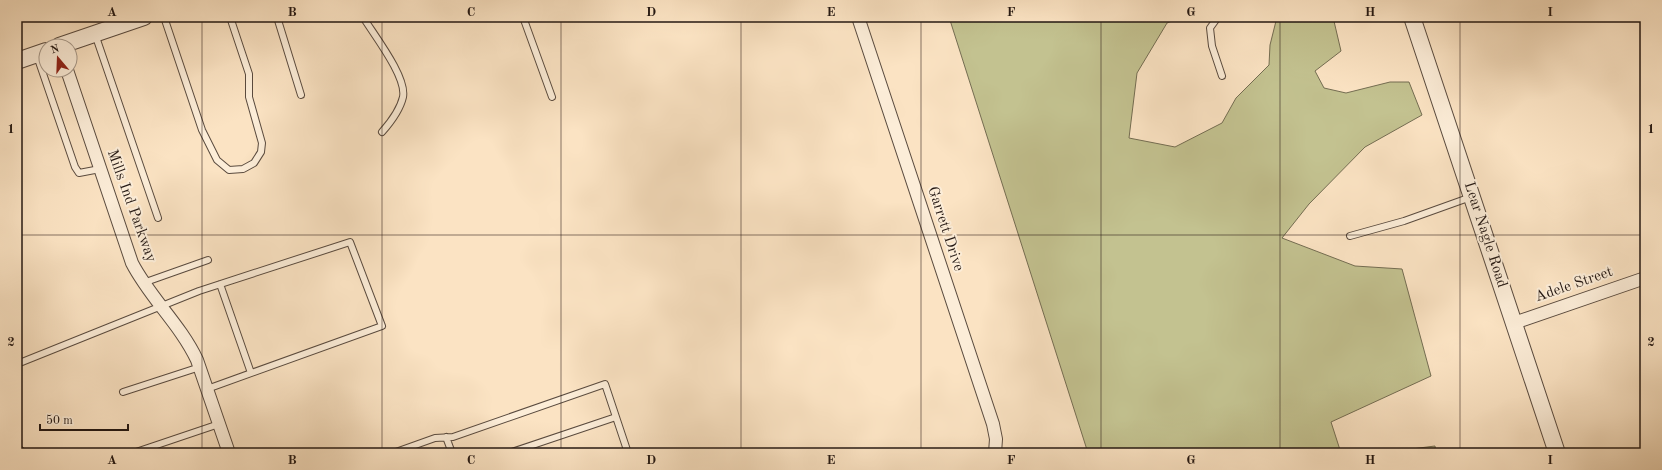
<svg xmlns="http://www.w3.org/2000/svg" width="1662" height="470" viewBox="0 0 1662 470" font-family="'Old Standard TT',serif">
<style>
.green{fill:#c3c290;stroke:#746d52}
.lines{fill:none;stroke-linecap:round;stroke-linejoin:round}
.service-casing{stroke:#5a4b3f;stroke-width:8}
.minor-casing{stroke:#5a4b3f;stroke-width:14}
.tertiary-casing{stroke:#5a4b3f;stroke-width:18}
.service{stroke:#fcedd8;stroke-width:6}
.minor{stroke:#fcedd8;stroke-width:12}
.tertiary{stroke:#fcedd8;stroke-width:16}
.grid{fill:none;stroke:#241813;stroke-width:1;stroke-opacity:0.55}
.labels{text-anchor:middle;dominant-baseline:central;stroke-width:4;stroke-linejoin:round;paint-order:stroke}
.street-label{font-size:15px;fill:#241813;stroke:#fcedd8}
.neatline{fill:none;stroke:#241813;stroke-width:1.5}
.grid-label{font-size:13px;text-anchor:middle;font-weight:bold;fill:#241813}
</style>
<rect width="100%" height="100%" fill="#fbe3c3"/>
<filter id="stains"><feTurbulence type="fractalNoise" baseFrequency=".005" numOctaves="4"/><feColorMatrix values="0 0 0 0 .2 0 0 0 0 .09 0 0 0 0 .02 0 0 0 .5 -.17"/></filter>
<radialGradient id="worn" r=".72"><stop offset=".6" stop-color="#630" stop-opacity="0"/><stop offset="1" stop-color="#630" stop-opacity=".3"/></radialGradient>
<path class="green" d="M949,17H1182L1167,23L1137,73L1129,138L1175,147L1222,123L1236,98L1269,65L1270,45L1277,17H1333L1341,51L1315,71L1324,88L1346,93L1390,82H1409L1422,115L1365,147L1309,204L1282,238L1355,266L1402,269L1431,376L1331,422L1341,453H1088Z
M1435,446L1436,453H1380Z"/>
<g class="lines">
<g class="service-casing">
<path id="service" d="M164,17L202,130L217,160L229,170L243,169L254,163L261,152L262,143L249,97V74L230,17
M277,17L301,95
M363,17C374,35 407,77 403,97C400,110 390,123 382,132
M523,17L552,97
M1218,17L1210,28L1212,46L1222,76
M95,34L158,218
M37,56L75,167L79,173L100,169
M1350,236L1404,221L1471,197
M143,283L208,260
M220,284L251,373
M17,364L199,291L350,242L382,326L207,389
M123,392L200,367
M446,437L452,453
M17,447L24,453
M133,453L219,424
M393,453L435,438L453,437L605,384L628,453
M509,453L616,417"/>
</g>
<g class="minor-casing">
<path id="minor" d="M858,17L993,424L996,439L995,453
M67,70L132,263C150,298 180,324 197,360L229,453
M1514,323L1645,278"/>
</g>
<g class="tertiary-casing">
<path id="tertiary" d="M1412,17L1557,453
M59,46L144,17
M17,61L46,51"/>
</g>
<use href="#service" class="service"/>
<use href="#minor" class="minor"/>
<use href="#tertiary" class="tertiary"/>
</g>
<path class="grid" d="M202,17V453M382,17V453M561,17V453M741,17V453M921,17V453M1101,17V453M1280,17V453M1460,17V453M17,235H1645"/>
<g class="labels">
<g class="street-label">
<text transform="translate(131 206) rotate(70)">Mills Ind Parkway</text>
<text transform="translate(945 229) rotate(72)">Garrett Drive</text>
<text transform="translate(1485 235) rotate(72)">Lear Nagle Road</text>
<text transform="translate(1574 285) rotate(-19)">Adele Street</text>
</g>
</g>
<rect width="1662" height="470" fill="none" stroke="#fbe3c3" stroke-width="44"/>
<g transform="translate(58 58) rotate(341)"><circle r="19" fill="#fcedd8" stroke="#a69889"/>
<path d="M0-3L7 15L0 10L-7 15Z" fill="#8f2418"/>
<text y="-6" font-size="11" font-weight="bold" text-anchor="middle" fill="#241813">N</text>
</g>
<path d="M40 424v6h88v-6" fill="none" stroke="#241813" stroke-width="2"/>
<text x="46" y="424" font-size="12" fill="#241813" stroke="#fcedd8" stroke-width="3" paint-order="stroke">50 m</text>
<rect x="22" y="22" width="1618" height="426" class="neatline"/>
<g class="grid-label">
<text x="112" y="16">A</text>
<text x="292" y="16">B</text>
<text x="471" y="16">C</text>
<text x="651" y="16">D</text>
<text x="831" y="16">E</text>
<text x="1011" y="16">F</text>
<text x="1191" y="16">G</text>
<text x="1370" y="16">H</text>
<text x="1550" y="16">I</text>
<text x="11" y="133">1</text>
<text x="1651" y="133">1</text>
<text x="11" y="346">2</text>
<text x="1651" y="346">2</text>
<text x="112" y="464">A</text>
<text x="292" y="464">B</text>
<text x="471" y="464">C</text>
<text x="651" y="464">D</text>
<text x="831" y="464">E</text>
<text x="1011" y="464">F</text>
<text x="1191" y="464">G</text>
<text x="1370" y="464">H</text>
<text x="1550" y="464">I</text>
</g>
<rect width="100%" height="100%" filter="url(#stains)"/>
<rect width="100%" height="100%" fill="url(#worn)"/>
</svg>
